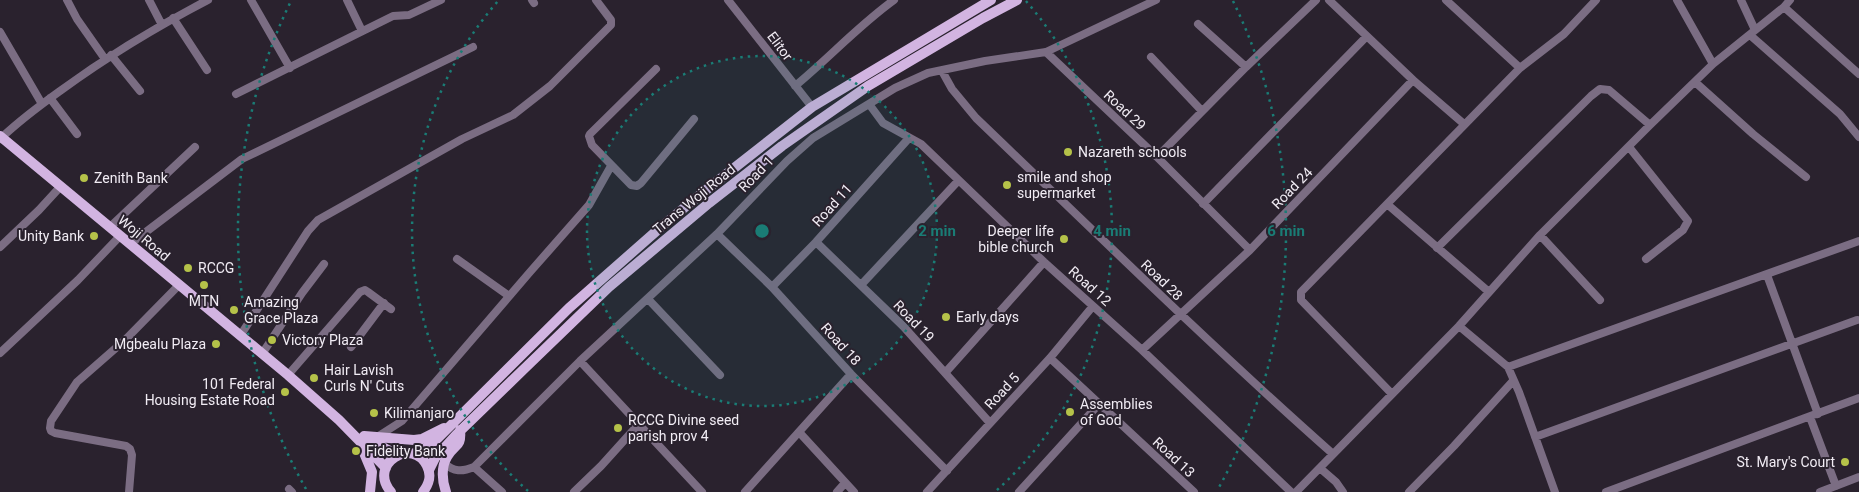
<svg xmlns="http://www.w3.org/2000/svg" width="1859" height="492" viewBox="0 0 1859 492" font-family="Roboto,sans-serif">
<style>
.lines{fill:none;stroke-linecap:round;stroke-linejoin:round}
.minor{stroke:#7b6d83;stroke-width:8}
.major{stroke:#d2b4e1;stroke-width:10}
.ring{fill:none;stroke:#1a7c75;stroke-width:2.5;stroke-dasharray:2.5 5}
.poi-dot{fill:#b5c249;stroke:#2a222e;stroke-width:2}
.labels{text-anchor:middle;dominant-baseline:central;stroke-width:4;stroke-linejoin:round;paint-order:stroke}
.street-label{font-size:14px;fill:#f1ecf4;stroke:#2a222e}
.poi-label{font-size:14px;fill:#f1ecf4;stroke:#2a222e;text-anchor:start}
.centre{fill:#1a7c75;stroke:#2a222e;stroke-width:2.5}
.ring-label{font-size:15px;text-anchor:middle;font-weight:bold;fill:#1a7c75;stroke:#2a222e;stroke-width:4;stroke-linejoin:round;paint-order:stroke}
</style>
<rect width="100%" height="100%" fill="#2a222e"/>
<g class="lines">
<path class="minor" d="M67,0L77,19L105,59
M149,0L162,25
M251,0L290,68
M347,0L362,31
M532,0L534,3
M728,0L812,107
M1329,0L1413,80L1464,124
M1446,0L1520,68
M1677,0L1713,64
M1741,0L1755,30
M1784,7L1859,74
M173,18L207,70
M1198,24L1246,67
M0,32L42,104
M1750,35L1840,114L1859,137
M1046,52L1157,157L1250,250
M111,55L140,91
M1151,57L1202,111
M656,69L590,134L589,136L592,145L631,185L637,186L641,183L694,119
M942,71L952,89L976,118C1094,231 1211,346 1333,454
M1695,82L1753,134L1806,177
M795,86C829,58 858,26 894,0
M236,94L393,16L409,15L441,0
M50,98L77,134
M869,104L883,123L921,144L1044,262L1142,350L1291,492
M0,139C19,121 39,106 60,91C108,56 156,27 208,0
M1629,147L1688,221L1683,230L1646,259
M1157,157L1246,67L1316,0
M1203,204L1367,36
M1387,204L1489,292
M110,227L195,147
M717,234L772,287L851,374L947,471
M1540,235L1600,300
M816,242L903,326L990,423
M130,244L242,159L473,47
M0,247L39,210L61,186
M1437,248L1591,96L1600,89L1609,90L1650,125
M457,259L509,296
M1767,275L1818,414
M861,285L958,181
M772,287L816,242L909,138
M648,299L720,375
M1459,326L1508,367L1519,392L1555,492
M240,336L308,231L318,220L462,139L513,115L550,86L611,25V20L596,0
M351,347L384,303
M1142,350L1250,250L1413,80
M0,353L78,280L120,236
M262,354L302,293L324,264
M1050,358L1194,492
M580,361L702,492
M1508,367L1859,241
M945,373L1044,262
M288,375L360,292L365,290L368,292L391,309
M1392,394L1301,300V292L1520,68L1564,34L1596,0
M1810,417L1836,486
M799,432L854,492
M377,437L402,421L530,272L589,205L611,166
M1535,437L1857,320
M444,463C454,472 462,472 474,467L580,361L717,234L787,161L813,138L895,88L928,73L985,61L1046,52L1156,0
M474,467L502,492
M1321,469L1336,482L1343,492
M289,489L292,492
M129,492L132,455L130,449L126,446L55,433L51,431L50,428L51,421L77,382L125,340L179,285
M574,492L601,466L638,425
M745,492L851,374
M837,492L845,483
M927,492L1050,358L1093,306
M1019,492L1099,404
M1296,492L1459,326L1540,235L1650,125L1713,64L1784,7L1790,0
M1409,492L1454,446L1513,381
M1606,492L1859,398
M1820,492L1859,477"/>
<path class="major" d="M0,136L288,375L339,420L386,468
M364,436L414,440L422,439L444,428
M368,438L386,449L399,455
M362,448L372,472L370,492
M413,454L425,449L438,438L569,308L661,227L701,194L812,107L991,0
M429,470L435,458L456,435L524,369L609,287L709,203L782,146L868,86L983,18L1017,0
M391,492C367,464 413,436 427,466C432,476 429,484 423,492
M446,492C442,481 441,467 447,457C454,444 462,448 460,430"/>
</g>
<circle cx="762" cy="231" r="175" fill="#1a7c75" fill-opacity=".12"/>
<g class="ring">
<circle cx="762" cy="231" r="175"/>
<path d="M528 491A350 350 0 0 1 498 1M1026 1A350 350 0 0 1 996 491"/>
<path d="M306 489A524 524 0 0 1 291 1M1233 1A524 524 0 0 1 1218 489"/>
</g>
<g class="poi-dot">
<circle cx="1068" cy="152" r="5"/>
<circle cx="84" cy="178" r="5"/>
<circle cx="1007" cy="185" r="5"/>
<circle cx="94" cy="236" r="5"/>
<circle cx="1064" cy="239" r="5"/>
<circle cx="188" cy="268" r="5"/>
<circle cx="204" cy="285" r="5"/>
<circle cx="234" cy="310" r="5"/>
<circle cx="946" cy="317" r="5"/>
<circle cx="272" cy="340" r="5"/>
<circle cx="216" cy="344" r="5"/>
<circle cx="314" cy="378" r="5"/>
<circle cx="285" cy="392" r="5"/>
<circle cx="1070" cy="412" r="5"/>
<circle cx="374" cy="413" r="5"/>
<circle cx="618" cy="428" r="5"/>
<circle cx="356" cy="451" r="5"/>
<circle cx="1845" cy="462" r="5"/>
</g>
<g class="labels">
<g class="street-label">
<text transform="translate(780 46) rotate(53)">Elitor</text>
<text transform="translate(1125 110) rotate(43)">Road 29</text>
<text transform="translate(756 174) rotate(-46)">Road 1</text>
<text transform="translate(1292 188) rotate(-46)">Road 24</text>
<text transform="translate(694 199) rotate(-39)">Trans Woji Road</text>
<text transform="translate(832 205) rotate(-48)">Road 11</text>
<text transform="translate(144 238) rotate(40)">Woji Road</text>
<text transform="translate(1162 280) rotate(44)">Road 28</text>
<text transform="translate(1090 286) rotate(42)">Road 12</text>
<text transform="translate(914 321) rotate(46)">Road 19</text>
<text transform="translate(841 344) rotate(48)">Road 18</text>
<text transform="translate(1002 391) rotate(-47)">Road 5</text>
<text transform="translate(1174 457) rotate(43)">Road 13</text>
</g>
<g class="poi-label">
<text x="1078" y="152">Nazareth schools</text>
<text x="1017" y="177">smile and shop<tspan x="1017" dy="16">supermarket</tspan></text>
<text x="94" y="178">Zenith Bank</text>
<text x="1054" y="231" text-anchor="end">Deeper life<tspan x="1054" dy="16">bible church</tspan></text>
<text x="84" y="236" text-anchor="end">Unity Bank</text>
<text x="198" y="268">RCCG</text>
<text x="204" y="301" text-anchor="middle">MTN</text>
<text x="244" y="302">Amazing<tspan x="244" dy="16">Grace Plaza</tspan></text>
<text x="956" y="317">Early days</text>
<text x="282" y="340">Victory Plaza</text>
<text x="206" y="344" text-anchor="end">Mgbealu Plaza</text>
<text x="324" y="370">Hair Lavish<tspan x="324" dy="16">Curls N' Cuts</tspan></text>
<text x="275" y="384" text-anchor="end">101 Federal<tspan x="275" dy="16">Housing Estate Road</tspan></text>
<text x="1080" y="404">Assemblies<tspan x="1080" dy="16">of God</tspan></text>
<text x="384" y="413">Kilimanjaro</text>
<text x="628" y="420">RCCG Divine seed<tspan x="628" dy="16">parish prov 4</tspan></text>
<text x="366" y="451">Fidelity Bank</text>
<text x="1835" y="462" text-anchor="end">St. Mary's Court</text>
</g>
</g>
<circle cx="762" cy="231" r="8" class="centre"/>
<g class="ring-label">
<text x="937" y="236">2 min</text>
<text x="1112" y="236">4 min</text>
<text x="1286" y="236">6 min</text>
</g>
</svg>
